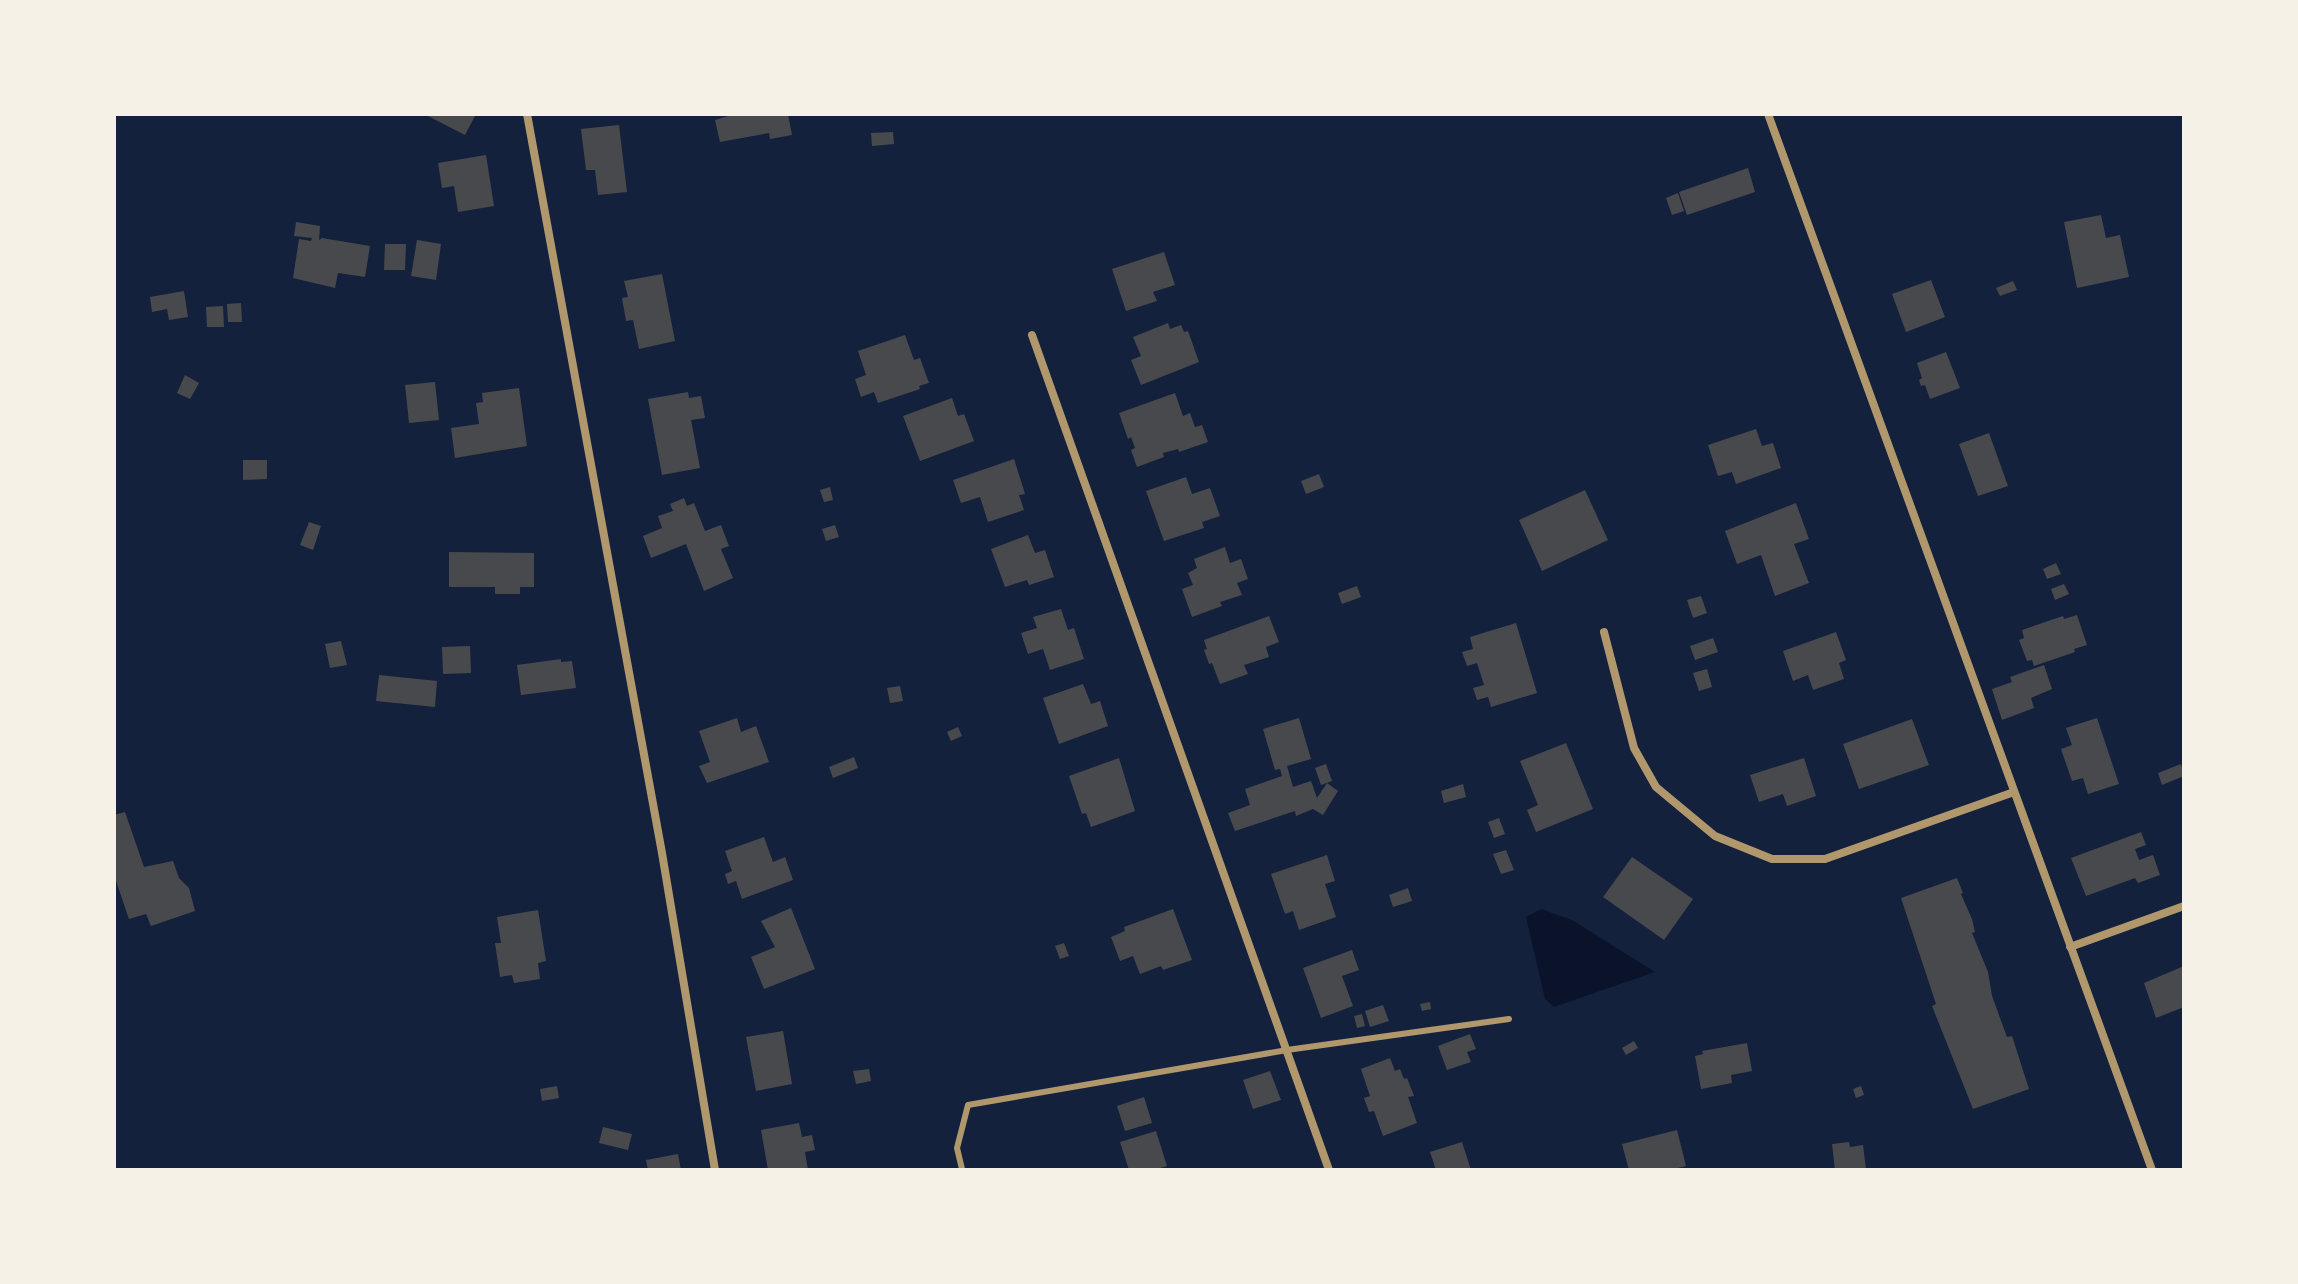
<svg xmlns="http://www.w3.org/2000/svg" width="2298" height="1284" viewBox="0 0 2298 1284" font-family="'Fira Sans Condensed',sans-serif">
<style>
.water{fill:#0b132b}
.building{fill:#48494c}
.lines{fill:none;stroke-linecap:round;stroke-linejoin:round}
.service{stroke:#b1986c;stroke-width:6}
.minor{stroke:#b1986c;stroke-width:8}
</style>
<rect width="100%" height="100%" fill="#14213d"/>
<path class="water" d="M1541,909L1572,920L1655,972L1554,1007L1545,999L1526,917Z"/>
<path class="building" d="M424,114H476L465,135Z
M735,114H788L792,135L770,139L769,133L720,142L715,120Z
M619,125L627,192L598,195L595,170H586L581,129Z
M893,132L894,144L872,146L871,133Z
M486,155L494,206L458,212L454,186L442,188L438,163Z
M1748,168L1755,192L1687,215L1679,192Z
M1678,193L1684,211L1672,215L1666,198Z
M2101,215L2106,238L2120,235L2129,277L2077,288L2064,222Z
M296,222L320,226L319,240L322,238L370,246L365,277L338,273L335,288L293,278L299,239L311,241L312,238L294,236Z
M417,240L441,244L436,280L411,276Z
M385,244H406L405,270H384Z
M1164,252L1175,285L1153,292L1157,301L1126,311L1112,269Z
M662,274L675,341L639,349L633,320L626,321L622,298L628,297L624,281Z
M1931,280L1945,317L1906,332L1892,294Z
M2013,281L2017,290L2000,296L1996,288Z
M184,291L188,317L169,320L167,309L152,312L150,297Z
M241,303L242,322H228L227,304Z
M223,306L224,327H207L206,307Z
M1168,323L1170,329L1181,325L1184,332L1188,331L1199,362L1141,385L1131,360L1141,356L1133,337Z
M905,335L914,360L920,358L929,383L919,386L920,389L878,403L874,392L861,397L855,379L866,375L858,351Z
M1946,352L1960,388L1930,399L1925,385L1921,386L1919,380L1922,378L1917,363Z
M185,375L199,383L190,399L177,393Z
M435,382L439,420L409,423L405,385Z
M519,388L527,446L455,458L451,428L479,424L476,403L483,402L482,393Z
M688,392L689,398L701,396L705,418L691,420L700,468L662,475L648,399Z
M1175,393L1183,416L1190,413L1195,427L1202,425L1208,442L1179,452L1178,449L1163,453L1164,457L1137,467L1131,450L1135,448L1131,437L1128,439L1119,413Z
M952,398L958,416L964,414L974,441L920,461L903,416Z
M1756,429L1762,446L1773,443L1781,468L1736,484L1732,472L1718,476L1708,445Z
M1989,433L2008,486L1978,496L1959,444Z
M1014,459L1025,494L1019,495L1024,510L988,522L980,497L961,503L953,480Z
M243,460H267V479L243,480Z
M1319,474L1324,487L1306,494L1301,481Z
M1186,477L1192,494L1210,488L1220,516L1202,522L1204,528L1164,541L1146,491Z
M830,487L833,500L824,502L820,490Z
M1585,490L1608,540L1542,571L1519,520Z
M684,498L687,506L694,503L705,531L721,525L729,546L721,549L733,578L704,591L686,544L651,558L643,536L662,528L658,516L673,511L670,504Z
M1796,503L1809,539L1794,544L1809,583L1775,596L1761,555L1737,564L1725,531Z
M309,522L321,526L313,550L300,545Z
M835,525L839,537L826,541L822,529Z
M1028,535L1035,553L1045,550L1054,577L1029,585L1027,580L1005,587L991,549Z
M1225,547L1230,563L1241,559L1248,579L1237,583L1242,595L1220,602L1222,606L1192,617L1182,589L1193,585L1188,573L1197,568L1194,559Z
M449,552L534,553V587H520V594H495V587H449Z
M2056,563L2061,574L2047,579L2043,569Z
M2064,584L2069,594L2055,600L2051,589Z
M1357,586L1361,597L1342,604L1338,593Z
M1701,596L1707,613L1693,618L1687,600Z
M1061,609L1068,630L1074,628L1084,659L1050,670L1043,649L1028,654L1021,633L1037,628L1033,617Z
M2077,615L2087,645L2074,649L2075,652L2034,666L2032,660L2027,661L2019,640L2024,638L2022,630L2063,616L2064,619Z
M1269,616L1279,642L1266,647L1269,657L1244,665L1248,674L1220,684L1212,663L1209,664L1204,650L1207,649L1204,640Z
M1516,623L1537,693L1491,707L1488,697L1477,700L1473,688L1484,685L1477,663L1467,666L1462,652L1473,649L1470,637Z
M1836,632L1846,660L1839,663L1844,679L1813,690L1808,675L1793,681L1783,651Z
M1713,638L1718,652L1695,660L1690,646Z
M341,641L347,665L330,668L325,644Z
M470,646L471,673L443,674L442,647Z
M561,659V662L572,661L576,688L521,695L517,665Z
M2044,665L2052,689L2031,698L2034,708L2002,720L1992,689L2012,682L2010,677Z
M1707,669L1712,687L1699,691L1693,673Z
M379,675L437,681L435,707L376,701Z
M1083,684L1091,704L1100,701L1108,726L1059,744L1043,698Z
M900,686L903,701L890,703L887,688Z
M737,718L741,732L756,726L769,762L707,783L699,766L710,762L699,731Z
M1299,718L1311,759L1287,766L1293,787L1311,781L1317,798L1327,783L1338,791L1323,815L1313,809L1296,816L1295,811L1235,831L1228,813L1250,805L1245,789L1282,776L1280,769L1275,770L1263,729Z
M2097,718L2119,784L2088,794L2083,778L2072,781L2061,749L2072,745L2066,728Z
M1912,719L1929,765L1859,789L1843,744Z
M958,727L962,736L951,741L947,732Z
M1566,743L1593,809L1536,832L1527,810L1538,805L1520,761Z
M854,757L858,768L833,778L829,767Z
M1119,758L1135,811L1091,827L1086,813L1082,814L1069,776Z
M1804,758L1816,796L1787,806L1783,794L1759,802L1750,775Z
M1326,764L1332,781L1321,785L1315,768Z
M2181,764L2184,776L2162,785L2158,773Z
M1463,784L1466,797L1444,803L1441,791Z
M125,812L144,867L173,861L179,878L189,888L195,911L151,926L146,914L129,919L114,875V815Z
M1499,818L1505,834L1494,838L1488,822Z
M2141,832L2146,845L2135,849L2139,860L2153,855L2160,875L2138,883L2135,878L2086,896L2071,858Z
M764,837L773,862L785,857L793,880L742,899L736,881L728,884L725,874L732,871L725,851Z
M1506,850L1514,870L1501,874L1493,854Z
M1327,855L1335,881L1325,884L1336,917L1299,930L1293,911L1285,914L1271,874Z
M1632,857L1693,899L1664,940L1603,897Z
M1957,878L1963,893L1961,894L1972,919L1975,932L1972,933L1988,972L1992,996L2007,1037L2012,1036L2029,1089L1973,1109L1932,1006L1936,1004L1901,898Z
M1408,888L1412,901L1393,907L1389,895Z
M791,908L815,969L764,989L751,957L775,947L761,921Z
M1173,909L1192,960L1163,970L1161,966L1140,974L1133,956L1120,961L1111,937L1125,931L1124,927Z
M538,910L546,961L538,963L540,979L514,983L512,975L500,977L495,943H501L497,917Z
M1064,943L1069,956L1060,959L1055,946Z
M1352,950L1359,970L1342,976L1353,1006L1321,1018L1303,968Z
M2184,966V1007L2156,1018L2144,983Z
M1430,1002L1431,1009L1422,1011L1420,1004Z
M1383,1005L1389,1021L1370,1027L1365,1011Z
M1362,1014L1365,1026L1357,1028L1354,1016Z
M783,1031L792,1084L756,1091L746,1037Z
M1470,1034L1476,1049L1467,1052L1471,1062L1447,1070L1438,1046Z
M1634,1041L1638,1048L1626,1055L1622,1048Z
M1747,1043L1752,1071L1731,1075L1732,1083L1701,1089L1695,1056L1703,1054L1702,1051Z
M1390,1058L1395,1071L1400,1069L1404,1079L1407,1078L1414,1096L1408,1097L1417,1123L1383,1136L1374,1111L1369,1112L1364,1098L1370,1096L1361,1069Z
M869,1069L871,1081L856,1084L853,1071Z
M1270,1071L1281,1100L1253,1109L1243,1080Z
M557,1086L559,1098L542,1101L540,1089Z
M1861,1086L1864,1095L1856,1098L1853,1089Z
M1144,1097L1152,1123L1125,1131L1117,1106Z
M799,1123L802,1137L812,1135L815,1150L805,1152L808,1170H768L761,1130Z
M603,1127L632,1134L628,1150L599,1143Z
M1677,1130L1686,1166L1670,1170H1629L1622,1144Z
M1156,1131L1167,1166L1153,1170H1129L1120,1142Z
M1462,1142L1471,1170H1436L1430,1152Z
M1849,1142L1850,1147L1863,1145L1866,1170H1835L1832,1144Z
M678,1154L681,1170H648L646,1160Z"/>
<g class="lines">
<path class="service" d="M962,1169L957,1148L968,1105L1287,1050L1509,1019"/>
<path class="minor" d="M527,114L662,853L715,1170
M1768,114L2152,1170
M1032,335L1329,1170
M1604,632L1634,748L1656,787L1715,836L1772,859H1825L2014,792
M2070,947L2184,906"/>
</g>
<rect width="2298" height="1284" fill="none" stroke="#f6f1e7" stroke-width="232"/>
</svg>
